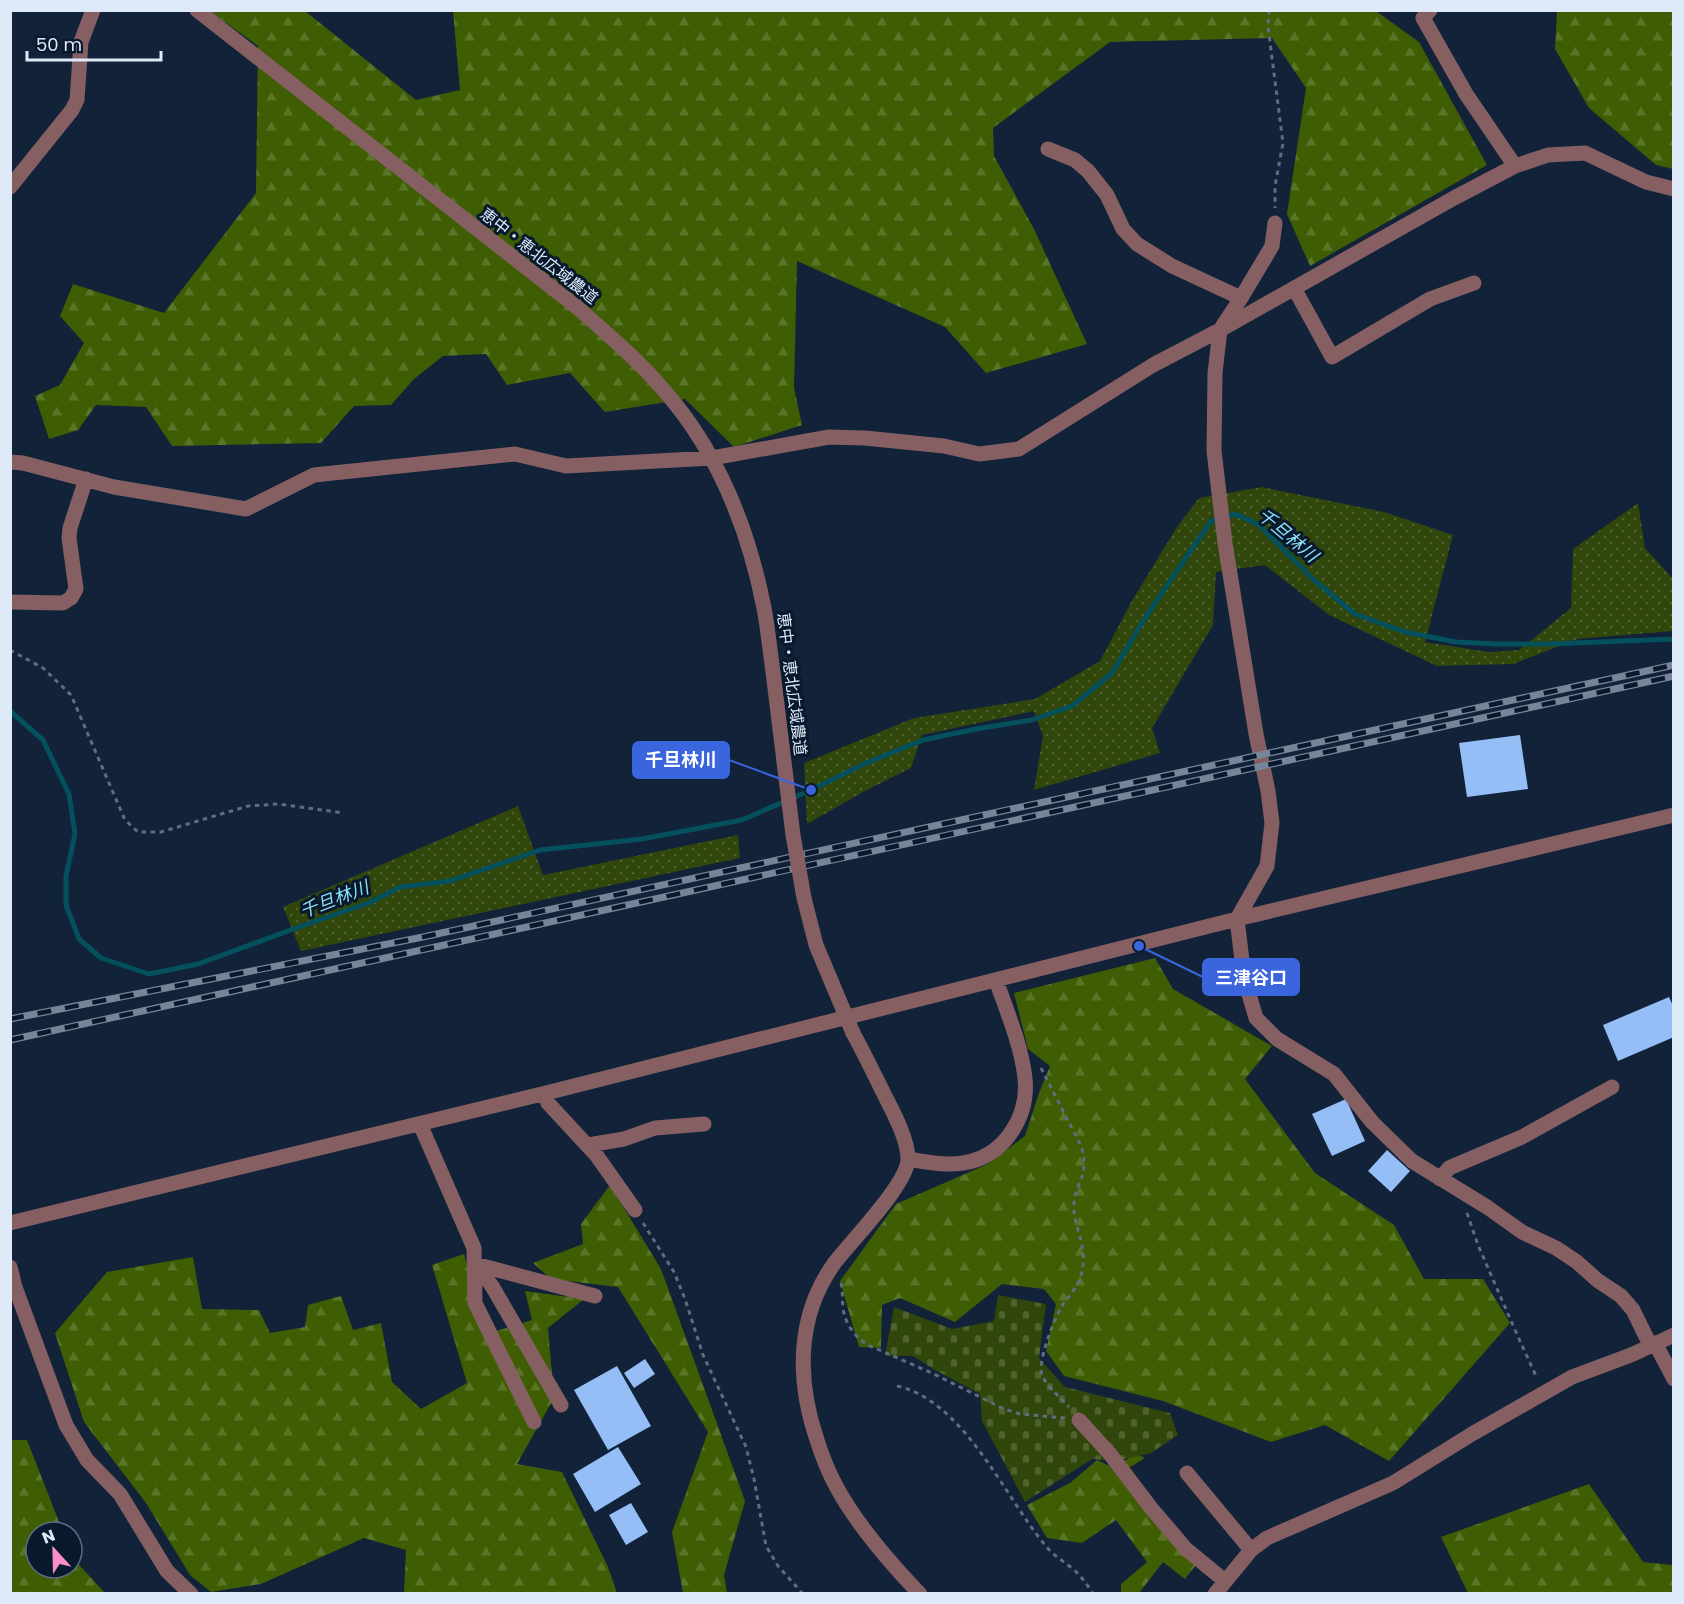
<svg xmlns="http://www.w3.org/2000/svg" width="1684" height="1604" viewBox="0 0 1684 1604" font-family="Poppins,'Noto Sans JP',sans-serif">
<style>
.grass{fill:url(#grass-dots)}
.forest{fill:url(#forest-firs)}
.cemetery{fill:url(#cemetery-stones)}
.lines{fill:none;stroke-linecap:round;stroke-linejoin:round}
.stream{stroke:#04505d;stroke-width:5}
.building{fill:#94bef5}
.path{stroke:#5e6d81;stroke-width:3;stroke-dasharray:4.5 4.5;stroke-linecap:butt}
.minor{stroke:#855f62;stroke-width:15}
.rail-casing{stroke:#778598;stroke-width:7}
.rail{stroke:#08192e;stroke-width:4.5;stroke-dasharray:14;stroke-linecap:butt}
.minor-bridge{stroke:#855f62;stroke-width:15}
.labels{text-anchor:middle;dominant-baseline:central;stroke-width:6;stroke-linejoin:round;paint-order:stroke}
.street-label{font-size:16px;fill:#dfeaf9;stroke:#08192e}
.water-label{font-size:18px;font-style:italic;fill:#8de1f4;stroke:#08192e}
.leader{fill:none;stroke:#3a65dd;stroke-width:2}
.callout-dot{fill:#3a65dd;stroke:#08192e;stroke-width:2}
.callout{fill:#3a65dd;stroke:#3a65dd;stroke-width:2}
.callout-label{font-size:18px;text-anchor:middle;font-weight:bold;fill:#fff}
</style>
<defs>
<pattern id="grass-dots" width="8" height="8" patternUnits="userSpaceOnUse" patternTransform="scale(1.5)"><rect width="8" height="8" fill="#30460b"/><path d="M2 2h.1M6 6h.1" fill="none" stroke="#4e612f" stroke-width="1.8" stroke-linecap="round"/></pattern>
<pattern id="forest-firs" width="22" height="20" patternUnits="userSpaceOnUse" patternTransform="scale(1.5)"><rect width="22" height="20" fill="#3f5d03"/><path d="M5 1l3.5 6h-7zM16 11l3.5 6h-7z" fill="#5a7428"/></pattern>
<pattern id="cemetery-stones" width="16" height="16" patternUnits="userSpaceOnUse" patternTransform="scale(1.5)"><rect width="16" height="16" fill="#30460b"/><path d="M2 7V4a2 2 0 0 1 4 0v3zM10 15v-3a2 2 0 0 1 4 0v3z" fill="#4e612f"/></pattern>
</defs>
<rect width="100%" height="100%" fill="#112239"/>
<path class="grass" d="M1262,487L1384,512L1453,535L1425,642L1489,652L1519,650L1571,608L1573,549L1638,503L1645,548L1673,579V631L1577,639L1513,664L1437,666L1329,615L1265,565L1216,572L1213,625L1152,728L1160,753L1034,790L1043,736L1034,711L922,735L911,768L863,792L807,824L804,763L914,718L1035,699L1100,661L1133,599L1177,527L1199,498Z
M518,806L543,875L738,835L740,858L301,951L283,907Z"/>
<path class="forest" d="M210,11H305L416,100L460,90L453,11H1376L1419,42L1487,165L1310,266L1287,214L1306,88L1272,38L1110,42L993,128L994,156L1034,229L1087,344L986,373L945,327L797,261L794,388L802,425L734,447L685,399L605,412L570,373L507,385L486,354L443,356L414,379L391,405L354,406L321,443L172,446L146,407L96,405L78,430L49,439L35,396L60,385L84,343L60,316L73,284L164,313L256,193L258,46Z
M1557,11H1673V169L1656,165L1589,108L1555,49Z
M1155,958L1173,989L1272,1046L1245,1079L1315,1173L1394,1225L1424,1279H1483L1510,1323L1389,1461L1325,1425L1271,1442L1163,1401L1064,1376L1046,1351L1056,1304L1044,1289L1002,1284L955,1322L900,1298L882,1305L881,1348L859,1347L840,1281L896,1204L988,1164L1025,1136L1039,1093L1050,1066L1028,1049L1014,993Z
M610,1185L661,1269L745,1501L724,1575L727,1593H683L672,1532L708,1432L618,1287L551,1279L533,1263L583,1244L581,1224Z
M464,1254L487,1334L532,1320L525,1291L584,1299L548,1328L554,1398L517,1464L562,1472L608,1567L617,1593H404L406,1550L364,1538L261,1584L211,1592L190,1575L146,1503L84,1422L55,1333L107,1272L193,1257L202,1309L259,1310L270,1333L305,1327L308,1305L341,1296L353,1330L381,1323L392,1382L421,1409L467,1383L432,1265Z
M10,1440H27L63,1532H36V1568H72V1557L105,1593H11Z
M1136,1453L1145,1458L1119,1474L1196,1565L1185,1579L1163,1562L1139,1593H1121V1584L1147,1562L1116,1520L1082,1543L1047,1538L1027,1505L1070,1483L1097,1460L1114,1468Z
M1589,1484L1643,1562L1673,1565V1593H1468L1441,1537Z"/>
<path class="cemetery" d="M998,1295L1046,1304L1039,1358L1065,1387L1170,1413L1178,1435L1151,1453L1116,1461L1092,1459L1025,1502L982,1421L980,1394L935,1370L913,1356H885L894,1307L952,1329L994,1321Z"/>
<g class="lines">
<path class="stream" d="M10,711L43,740L69,794L75,834L66,876V905L79,939L101,958L149,974L198,964L299,927L371,902L400,887L450,881L540,850L642,839L742,820L811,790L866,763L923,740L976,729L1032,720L1072,706L1112,673L1145,618L1211,521L1236,514L1259,525L1314,580L1355,614L1405,632L1456,642L1497,644H1549L1674,639"/>
</g>
<path class="building" d="M1520,735L1528,789L1467,797L1459,743Z
M1669,997L1674,1008V1037L1618,1061L1603,1025Z
M1346,1099L1365,1141L1332,1156L1312,1114Z
M1387,1150L1410,1171L1391,1192L1368,1171Z
M645,1359L655,1374L634,1388L624,1373Z
M617,1366L651,1426L608,1450L574,1390Z
M618,1447L641,1484L595,1512L573,1474Z
M631,1503L648,1532L626,1545L609,1515Z"/>
<g class="lines">
<path class="path" d="M1269,10L1268,27L1283,143L1275,186V208
M10,650L43,668L71,695L125,820L138,832H161L248,806L278,804L344,813
M1041,1068L1081,1146C1090,1175 1077,1179 1074,1203C1072,1225 1088,1245 1082,1271C1080,1285 1069,1295 1062,1306C1054,1319 1037,1362 1042,1375C1047,1387 1061,1398 1069,1407
M1467,1213L1478,1245L1519,1339L1537,1378
M643,1223L674,1272L685,1299L703,1355L746,1447L754,1479L766,1546L778,1566L803,1594
M841,1283C843,1291 842,1300 843,1308C845,1324 855,1337 868,1345L934,1374L1004,1409L1020,1414L1065,1418
M897,1386C964,1401 1004,1496 1045,1545C1053,1555 1063,1561 1073,1569C1081,1576 1087,1584 1093,1594"/>
<path class="minor" d="M197,10L578,308C607,334 636,358 661,387C717,449 748,527 764,608C768,629 770,651 773,672
M1430,10L1423,18L1466,94L1515,166
M1048,149L1075,160L1088,171L1107,195L1123,229L1137,244L1172,266L1241,298
M10,187L72,110L77,100L81,42L93,10
M1275,223L1272,246L1241,298L1220,330L1215,373L1214,451L1225,543L1256,734L1268,791L1272,823L1267,866L1237,919L1244,977L1256,1018L1277,1039L1334,1074L1372,1122L1412,1161L1487,1207L1522,1232L1556,1248L1577,1262L1597,1280L1621,1296L1633,1310L1650,1345
M1294,288L1332,357L1430,299L1474,283
M10,462L23,463L114,487L246,509L314,475L515,454L566,466L712,458L829,437L865,438L944,446L979,454L1019,449L1153,365L1220,330L1454,198L1515,166L1548,155L1585,153L1646,182L1674,189
M10,602L63,603L71,598L76,589L69,538L70,528L86,479
M853,1033C864,1053 874,1074 884,1094C893,1112 907,1137 908,1158C909,1183 850,1242 833,1265C796,1318 797,1381 817,1440C822,1456 828,1471 836,1486C852,1516 873,1542 895,1567C903,1576 911,1585 920,1594
M546,1093L548,1103L597,1156L635,1210
M420,1124L474,1248L475,1303L534,1422
M588,1145L624,1139L655,1128L704,1124
M908,1159C926,1162 945,1166 963,1163C1004,1157 1029,1117 1025,1078C1021,1044 1007,1012 996,980
M1440,1179L1449,1168L1522,1137L1612,1087
M10,1223L546,1093L1237,919L1674,815
M10,1267L15,1287L66,1425L87,1460L120,1494L167,1571L191,1594
M1655,1343L1674,1379
M561,1405L492,1286L475,1264L595,1296
M1079,1420L1110,1454L1151,1508L1186,1549L1225,1581
M1187,1473L1251,1550
M1215,1594L1251,1550L1267,1538L1393,1483L1472,1434L1572,1377L1631,1355L1674,1335"/>
<g class="rail-casing">
<path id="rail" d="M10,1019L423,937L1674,665
M10,1040L1674,676"/>
</g>
<use href="#rail" class="rail"/>
<path class="minor-bridge" d="M773,672L793,835L804,898L816,945L853,1033"/>
</g>
<g class="labels">
<g class="street-label">
<text transform="translate(539 256) rotate(38)">恵中・恵北広域農道</text>
<text transform="translate(792 684) rotate(83)">恵中・恵北広域農道</text>
</g>
<g class="water-label">
<text transform="translate(1288 535) rotate(40)">千旦林川</text>
<text transform="translate(334 899) rotate(-21)">千旦林川</text>
</g>
</g>
<path class="leader" d="M811 790L729 760M1139 946L1203 977"/>
<g class="callout-dot">
<circle cx="811" cy="790" r="6"/>
<circle cx="1139" cy="946" r="6"/>
</g>
<g class="callout">
<rect x="633" y="742" width="96" height="36" rx="6"/>
<rect x="1203" y="959" width="96" height="36" rx="6"/>
</g>
<g class="callout-label">
<text x="681" y="766">千旦林川</text>
<text x="1251" y="984">三津谷口</text>
</g>
<rect width="1684" height="1604" fill="none" stroke="#dfeaf9" stroke-width="24"/>
<g transform="translate(54 1550) rotate(338)"><circle r="28" fill="#08192e" stroke="#5e6d7f" stroke-width="1.5"/>
<path d="M0-4.5L10 22L0 15L-10 22Z" fill="#fa8fc7"/>
<text y="-9" font-size="16" font-weight="bold" text-anchor="middle" fill="#dfeaf9">N</text>
</g>
<path d="M27 51v9h134v-9" fill="none" stroke="#dfeaf9" stroke-width="3"/>
<text x="36" y="51" font-size="18" fill="#dfeaf9" stroke="#08192e" stroke-width="4.5" paint-order="stroke">50 m</text>
</svg>
